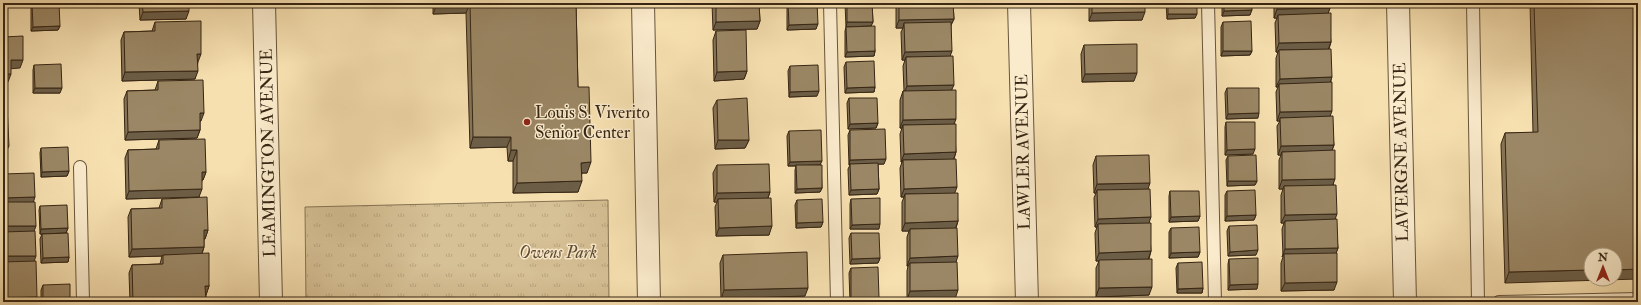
<svg xmlns="http://www.w3.org/2000/svg" width="1641" height="305" viewBox="0 0 1641 305" font-family="'IM FELL Double Pica',serif">
<style>
.park{fill:url(#park-tufts);stroke:#867354}
.lines{fill:none;stroke-linecap:round;stroke-linejoin:round}
.lane-casing{stroke:#67543b;stroke-width:14}
.street-casing{stroke:#67543b;stroke-width:24}
.lane{stroke:#faebcc;stroke-width:12}
.street{stroke:#faebcc;stroke-width:22}
.wall{fill:#857457;stroke:#372614}
.shaded-wall{fill:#6c5e47;stroke:#372614}
.building{fill:#9b8765;stroke:#372614}
.poi-dot{fill:#8f2418;stroke:#faebcc;stroke-width:1.5}
.labels{text-anchor:middle;dominant-baseline:central;stroke-width:3;stroke-linejoin:round;paint-order:stroke}
.poi-label{font-size:17px;fill:#372614;stroke:#faebcc;text-anchor:start}
.street-label{font-size:17px;fill:#372614;stroke:#faebcc}
.park-label{font-size:17px;font-style:italic;fill:#5f4c34;stroke:#faebcc}
</style>
<defs>
<pattern id="park-tufts" width="24" height="20" patternUnits="userSpaceOnUse"><rect width="24" height="20" fill="#d6c095"/><path d="M3 7l-1-3M5 7V3M7 7l1-3M15 17l-1-3M17 17v-4M19 17l1-3" fill="none" stroke="#b8a580"/></pattern>
</defs>
<rect width="100%" height="100%" fill="#f7e0b0"/>
<filter id="stains"><feTurbulence type="fractalNoise" baseFrequency=".005" numOctaves="4"/><feColorMatrix values="0 0 0 0 .2 0 0 0 0 .09 0 0 0 0 .02 0 0 0 .5 -.17"/></filter>
<radialGradient id="worn" r=".72"><stop offset=".6" stop-color="#630" stop-opacity="0"/><stop offset="1" stop-color="#630" stop-opacity=".3"/></radialGradient>
<path class="park" d="M608,200L609,302H306L305,207Z"/>
<g class="lines">
<g class="lane-casing">
<path id="lane" d="M830,3L837,302
M1208,3L1215,302
M1473,3L1478,302
M80,167L83,302
M1499,302L1638,299"/>
</g>
<g class="street-casing">
<path id="street" d="M264,3L271,302
M643,3L649,302
M1019,3L1027,302
M1398,3L1405,302"/>
</g>
<use href="#lane" class="lane"/>
<use href="#street" class="street"/>
</g>
<path class="wall" d="M32,3L60,26L58,30L31,31V7Z
M139,3H189L186,19L140,20Z
M433,3H576L578,87L587,173H582L578,192L513,193V161H508L507,147L470,148L466,13L433,14Z
M712,3H759L760,21L757,29L713,30Z
M787,3H817L816,29L787,30Z
M845,3H872L873,22L871,26L875,51L874,56L845,57V31L846,27Z
M896,3H953L954,19L951,25L950,56L952,90L956,152L954,159V193L958,221L956,228L955,299L907,300V271L908,266H907V237L909,231H902V202L904,197H901L900,168L902,162H901L900,134L902,128H900V100L903,91H904L903,66L905,60H902L901,32L903,28H896Z
M1089,3H1145L1142,20L1089,21Z
M1166,3H1197L1195,18L1167,19Z
M1222,3H1252L1250,15L1222,16Z
M1274,3H1330V8L1328,13L1331,42L1329,49L1331,82L1330,116L1334,145L1332,150L1335,219L1338,248L1336,253L1334,290L1281,291V263L1283,257L1282,229L1284,223H1281V195L1283,189H1279V160L1281,155H1278L1277,126L1280,121H1277L1276,92L1278,87H1276V58L1278,52H1276L1275,23L1277,18H1274Z
M1530,3H1638L1505,283L1501,144L1505,133H1533Z
M155,22L198,62L195,79L122,81L121,40L124,32L152,31Z
M1223,22L1252,51L1250,55L1221,56V27Z
M716,31L747,71L744,79L714,81L713,40Z
M1084,45L1134,81L1082,82L1081,54Z
M846,62L875,87L874,92L845,93L844,67Z
M34,65L60,93H33V70Z
M790,66L817,96L789,97L788,71Z
M158,81L201,121H200V130L197,138L125,140L124,99L127,91L155,90Z
M1227,88L1258,118L1226,119L1225,93Z
M849,98L878,123L876,128L848,129L847,103Z
M717,100L749,140L745,148L715,149L713,108Z
M1226,122L1253,154L1225,155V127Z
M850,130L884,164H878L879,189L877,194L849,195L848,169L850,165H849L848,135Z
M789,131L821,165L822,188L820,192L795,193V170L796,166H788L787,136Z
M159,140L206,172L203,180H202L199,197L126,199L125,158L128,150L156,149Z
M41,148L69,171L67,176L41,177L40,153Z
M1096,156L1148,189L1149,223L1151,251L1149,259V295L1096,297V268L1099,261H1096L1095,233L1097,227H1095L1094,198L1096,193H1094L1093,165Z
M1228,156L1257,181L1255,185L1227,186L1226,160Z
M717,165L770,192L768,198L769,235L716,236L715,207L717,202H714L713,173Z
M1170,191L1200,216L1198,221L1169,222V196Z
M1227,191L1256,215L1254,220L1225,221V195Z
M162,199L208,230L205,239H204V247L202,254L209,286L206,295V302H130L129,273L132,265L160,264L162,256L129,257L128,217L131,209L159,208Z
M851,199L879,229H850V204Z
M797,200L823,222L821,227L796,228L795,205Z
M40,206L68,228L66,233L40,234L39,210Z
M1229,226L1256,255L1228,256L1227,231Z
M1171,228L1200,252L1198,257L1169,258V232Z
M851,233L880,258L878,263L850,264L849,238Z
M42,234L69,257L68,262L41,263L40,239Z
M723,255L805,296L721,299L720,263Z
M1229,259L1257,289L1228,290V264Z
M1178,263L1203,288L1202,293H1177L1176,268Z
M851,268L877,302H850L849,273Z
M43,285L70,302H41V290Z"/>
<path class="shaded-wall" d="M470,3L466,13L433,14L437,4Z
M1330,8L1327,16L1278,15L1277,18H1274L1277,9Z
M1252,10L1250,15L1222,16L1224,11Z
M189,11L186,19L140,20L143,12Z
M1145,12L1142,20L1089,21L1092,13Z
M1168,14H1197L1195,18L1167,19Z
M954,19L950,27L904,23L903,28H896L899,20Z
M760,21L757,29L713,30L716,22Z
M847,22H873L871,26L846,27Z
M818,24L816,29L787,30L789,25Z
M60,26L58,30L31,31L33,27Z
M1331,42L1328,50H1279L1278,52H1276L1279,43Z
M875,51L874,56L845,57L847,52Z
M952,51L949,59L906,57L905,60H902L905,52Z
M1223,51H1252L1250,55L1221,56Z
M197,54H201L198,62H194Z
M11,60H23L20,68L8,69Z
M198,71L195,79L122,81L125,72Z
M747,71L744,79L714,81L717,72Z
M1137,73L1134,81L1082,82L1085,74Z
M3,74H11L8,82L3,83Z
M1332,77L1329,86L1279,84L1278,87H1276L1280,79Z
M954,85L950,93L904,94L907,86Z
M875,87L874,92L845,93L847,88Z
M35,88H62L60,93H33Z
M819,91L817,96L789,97L790,92Z
M1332,111L1329,119L1280,118V121H1277L1280,112Z
M200,113H204L201,121H197Z
M1259,113L1258,118L1226,119L1228,114Z
M956,119L953,127L903,125L902,128H900L903,120Z
M878,123L876,128L848,129L850,124Z
M200,130L197,138L125,140L128,132Z
M473,137H511L507,147L470,148Z
M718,140H749L745,148L715,149Z
M1334,145L1331,153L1282,152L1281,155H1278L1281,146Z
M3,146H9L5,154H3Z
M1255,149L1253,154L1225,155L1227,150Z
M511,150H517L513,161H508Z
M956,152L953,161L903,160L902,162H901L904,154Z
M886,159L884,164L849,165L850,160Z
M822,161L820,165L788,166L790,162Z
M591,162L587,173H578L581,163Z
M69,171L67,176L41,177L42,172Z
M202,172H206L203,180H199Z
M1335,179L1332,187L1284,186L1283,189H1279L1282,180Z
M582,181L578,192L513,193L517,183Z
M1228,181H1257L1255,185L1227,186Z
M1150,183L1147,192L1097,190L1096,193H1094L1097,184Z
M957,187L954,195L905,194L904,197H901L904,189Z
M822,188L820,192L795,193L797,189Z
M202,189L199,197L126,199L129,191Z
M879,189L877,194L849,195L851,190Z
M770,192L767,200L718,199L717,202H714L717,193Z
M35,197L32,206L3,207V198Z
M1337,214L1334,222L1285,221L1284,223H1281L1285,215Z
M1256,215L1254,220L1225,221L1227,216Z
M1200,216L1198,221L1169,222L1171,217Z
M1151,217L1148,226L1098,224L1097,227H1095L1098,219Z
M958,221L955,230L910,229L909,231H902L905,223Z
M823,222L821,227L796,228L797,223Z
M880,224L879,229H850L852,225Z
M3,226H36L33,234L3,235Z
M772,226L769,235L716,236L719,228Z
M68,228L66,233L40,234L41,229Z
M204,230H208L205,239H201Z
M204,247L201,256L163,255L162,256L129,257L132,249Z
M1338,248L1335,256L1284,254L1282,257L1285,249Z
M1258,250L1256,255L1228,256L1230,252Z
M1151,251L1148,260L1096,261L1099,253Z
M1200,252L1198,257L1169,258L1171,253Z
M3,256H36L33,264L3,265Z
M958,256L955,265L910,263L908,266H907L910,258Z
M69,257L68,262L41,263L43,258Z
M880,258L878,263L850,264L852,259Z
M1638,269V279L1505,283L1509,272L1591,270V279H1615V270Z
M1337,282L1334,290L1281,291L1285,283Z
M1258,284L1257,289L1228,290L1230,285Z
M205,286H209L206,295H202Z
M1152,287L1149,295L1096,297L1099,288Z
M808,288L805,296L721,299L724,290Z
M1203,288L1202,293H1177L1178,289Z
M958,290L955,299L907,300L910,291Z
M37,297L35,302H3V298Z
M879,298L877,302H850L851,299Z"/>
<path class="building" d="M32,3H59L60,26L33,27Z
M142,3H189V11L143,12Z
M437,3H464L437,4Z
M470,3H576L578,87H589L591,162L581,163L582,181L517,183V150H511V137H473Z
M716,3H759L760,21L716,22Z
M788,3H817L818,24L789,25Z
M847,3H872L873,22H847Z
M899,3H953L954,19L899,20Z
M1092,3H1145V12L1092,13Z
M1168,3H1197V14H1168Z
M1224,3H1252V10L1224,11Z
M1277,3H1330V8L1277,9Z
M1534,3H1638V269L1615,270V255H1591V270L1509,272L1505,133L1538,132Z
M1331,13V42L1279,43L1278,15Z
M201,21V54H197L198,71L125,72L124,32L155,31V22Z
M1251,21L1252,51H1223V22Z
M951,22L952,51L905,52L904,23Z
M875,26V51L847,52L846,27Z
M746,30L747,71L717,72L716,31Z
M23,36V60H11V74H3V37Z
M1137,44V73L1085,74L1084,45Z
M1331,49L1332,77L1280,79L1279,50Z
M953,56L954,85L907,86L906,57Z
M874,61L875,87L847,88L846,62Z
M61,64L62,88H35L34,65Z
M818,65L819,91L790,92V66Z
M203,80L204,113H200V130L128,132L127,91L158,90V81Z
M1332,82V111L1280,112L1279,84Z
M1227,88H1259V113L1228,114Z
M956,90V119L903,120V91Z
M747,98L749,140H718L717,100Z
M849,98H877L878,123L850,124Z
M7,106L9,146H3V107Z
M1333,116L1334,145L1281,146L1280,118Z
M1226,122H1255V149L1227,150Z
M956,124V152L904,154L903,125Z
M885,129L886,159L850,160V130Z
M821,130L822,161L790,162L789,131Z
M205,139L206,172H202V189L129,191L128,150L159,149V140Z
M68,147L69,171L42,172L41,148Z
M1335,150V179L1282,180V152Z
M1149,155L1150,183L1097,184L1096,156Z
M1256,155L1257,181H1228V156Z
M956,159L957,187L904,189L903,160Z
M878,163L879,189L851,190L850,164Z
M769,164L770,192L717,193V165Z
M796,165H822V188L797,189Z
M34,173L35,197L3,198V174Z
M1336,185L1337,214L1285,215L1284,186Z
M1150,189L1151,217L1098,219L1097,190Z
M1255,190L1256,215L1227,216V191Z
M1170,191H1199L1200,216L1171,217Z
M958,193V221L905,223V194Z
M207,197L208,230H204V247L132,249L131,209L162,208V199Z
M771,198L772,226L719,228L718,199Z
M880,198V224L852,225L851,199Z
M822,199L823,222L797,223V200Z
M3,202H35L36,226H3Z
M67,205L68,228L41,229L40,206Z
M1337,219L1338,248L1285,249V221Z
M1151,223V251L1099,253L1098,224Z
M1257,225L1258,250L1230,252L1229,226Z
M1199,227L1200,252L1171,253V228Z
M957,228L958,256L910,258V229Z
M35,231L36,256H3V232Z
M68,233L69,257L43,258L42,234Z
M851,233H879L880,258L852,259Z
M807,252L808,288L724,290L723,255Z
M209,253V286H205L206,302H133L132,265L163,264V255Z
M1337,253V282L1285,283L1284,254Z
M1258,258V284L1230,285L1229,259Z
M1152,259V287L1099,288V260Z
M36,261L37,297L3,298V262Z
M957,262L958,290L910,291V263Z
M1202,262L1203,288L1178,289V263Z
M878,267L879,298L851,299V268Z
M70,284V302H43V285Z"/>
<circle class="poi-dot" cx="527" cy="122" r="4"/>
<g class="labels">
<g class="poi-label">
<text x="535" y="112">Louis S. Viverito<tspan x="535" dy="20">Senior Center</tspan></text>
</g>
<g class="street-label">
<text transform="translate(1023 152) rotate(-91)">LAWLER AVENUE</text>
<text transform="translate(1401 152) rotate(-91)">LAVERGNE AVENUE</text>
<text transform="translate(268 153) rotate(-91)">LEAMINGTON AVENUE</text>
</g>
<g class="park-label">
<text x="558" y="252">Owens Park</text>
</g>
</g>
<rect width="1641" height="305" fill="none" stroke="#f7e0b0" stroke-width="16"/>
<rect x="4" y="4" width="1633" height="297" fill="none" stroke="#372614" stroke-width="2"/>
<rect x="8" y="8" width="1625" height="289" fill="none" stroke="#372614"/>
<g transform="translate(1603 267)"><circle r="19" fill="#faebcc" stroke="#ac9c82"/>
<path d="M0-3L7 15L0 10L-7 15Z" fill="#8f2418"/>
<text y="-6" font-size="11" font-weight="bold" text-anchor="middle" fill="#372614">N</text>
</g>
<rect width="100%" height="100%" filter="url(#stains)"/>
<rect width="100%" height="100%" fill="url(#worn)"/>
</svg>
